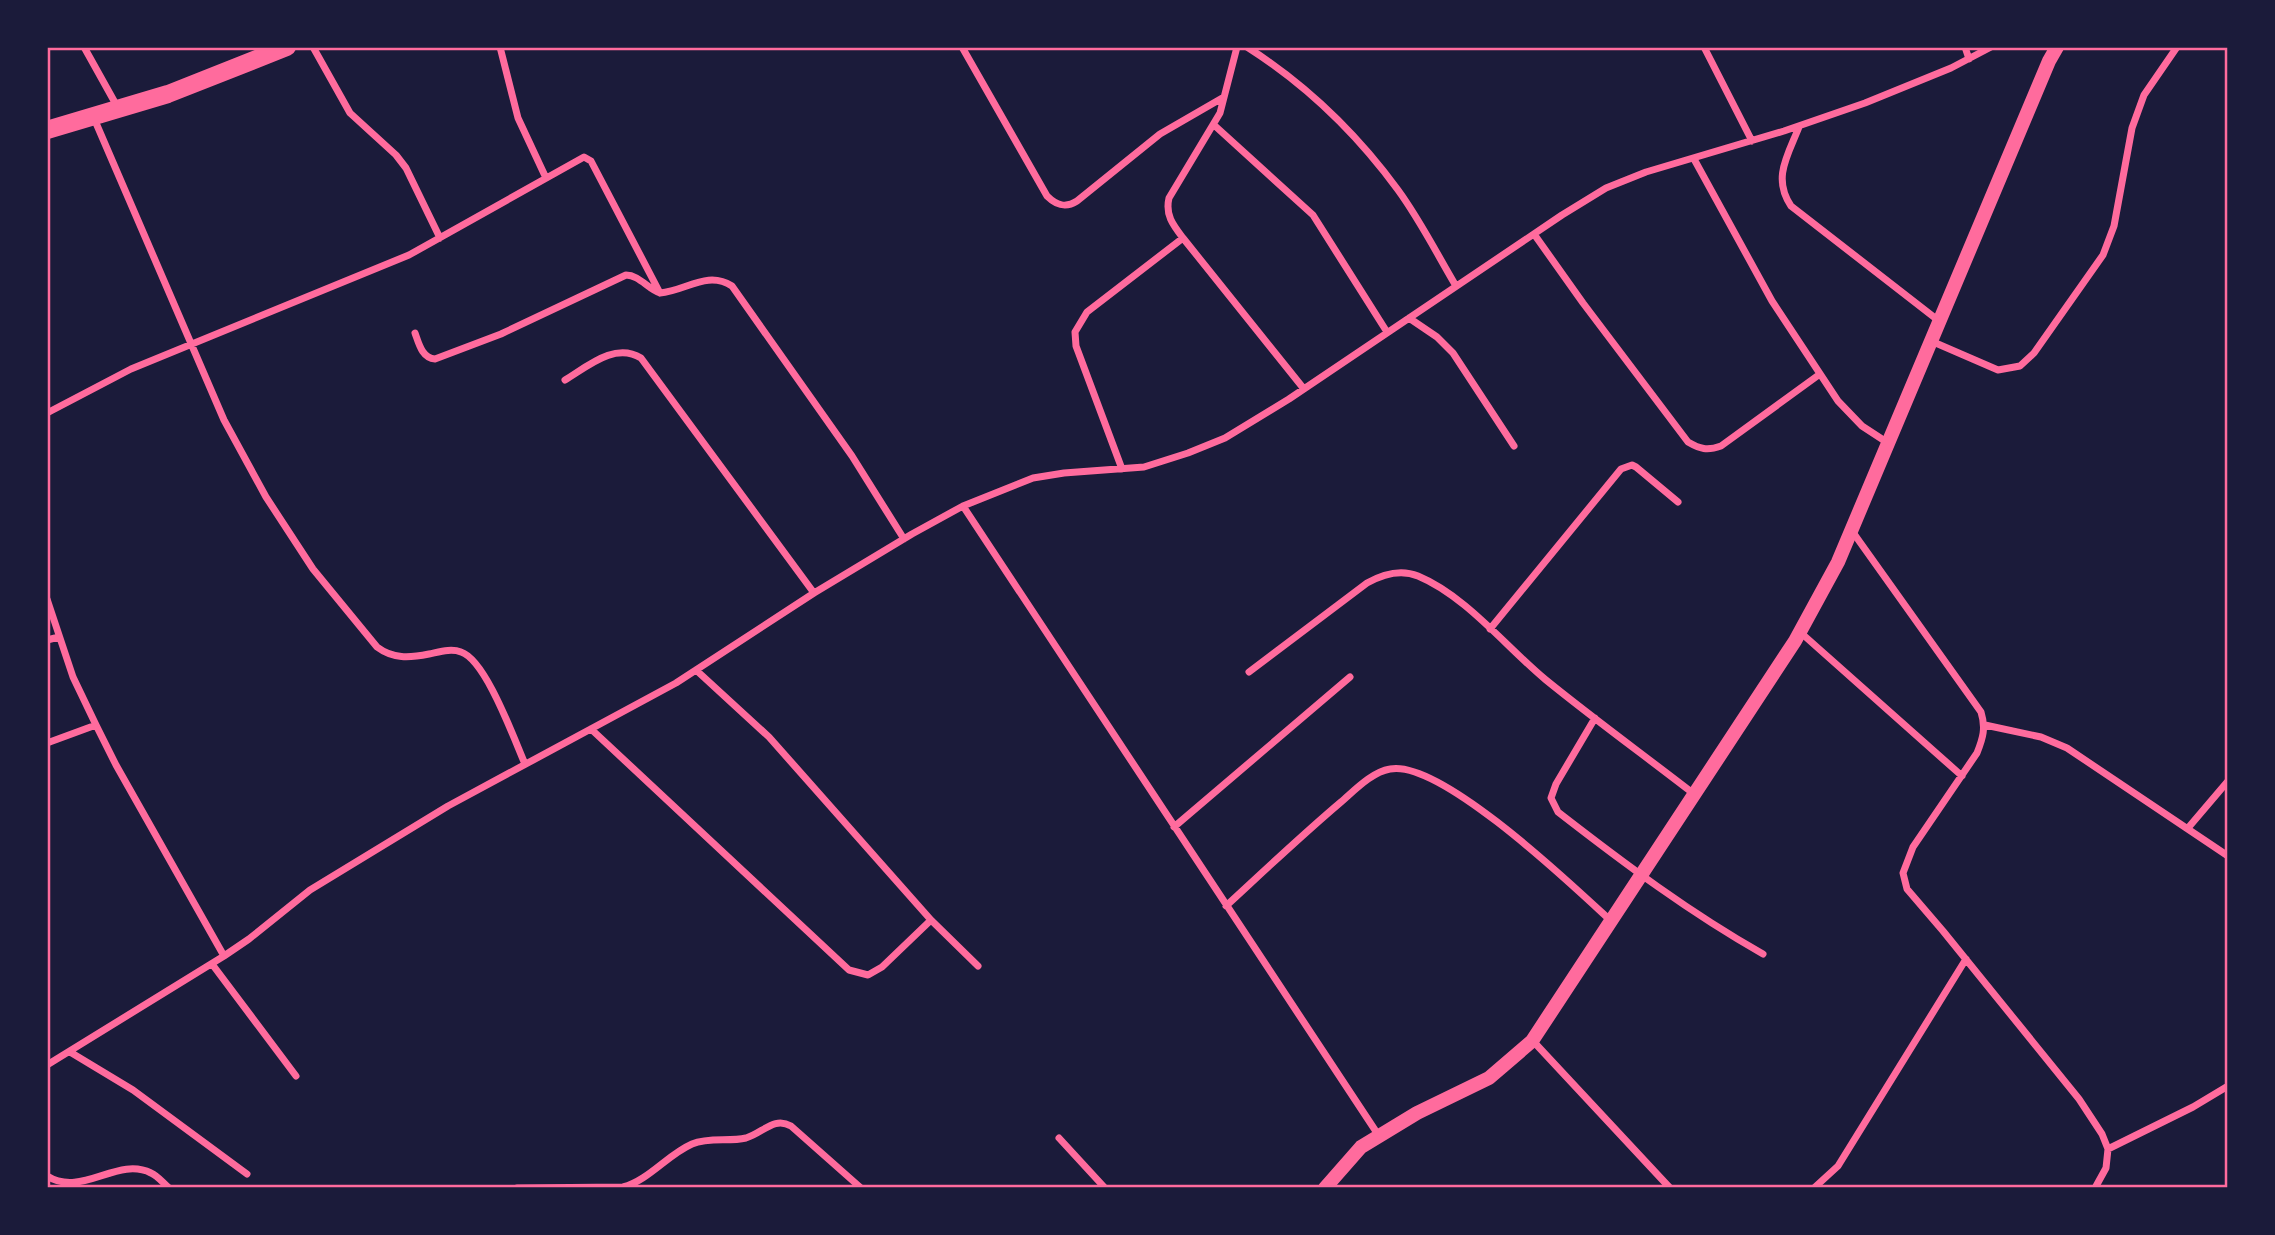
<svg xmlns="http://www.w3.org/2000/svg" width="2275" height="1235" viewBox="0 0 2275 1235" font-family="'Open Sans',sans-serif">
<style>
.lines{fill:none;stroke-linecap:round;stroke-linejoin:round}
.minor{stroke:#ff6b9d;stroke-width:7}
.secondary{stroke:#ff6b9d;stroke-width:14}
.primary{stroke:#ff6b9d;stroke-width:18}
.neatline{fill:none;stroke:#ff6b9d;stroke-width:2.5}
</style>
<rect width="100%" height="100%" fill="#1b1b3a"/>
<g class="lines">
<path class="minor" d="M84,47L118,108
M313,47L350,113L396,155L406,168L440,238
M500,47L518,118L546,178
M962,47L1047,196C1057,206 1066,208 1077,201L1160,134L1224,97
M1237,47L1220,113L1169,198C1165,215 1173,225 1183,238L1304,389
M1247,47C1305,84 1357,134 1398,190C1420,220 1437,254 1456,286
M1704,47L1752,141
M1965,47L1969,59
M93,116L224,420L266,497L313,569L377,647C393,659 409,658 429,654C439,652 451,648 461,652C486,660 514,739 525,764
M1214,125L1313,215L1387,332
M1799,127C1788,155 1772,178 1791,206L1939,321
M1694,159L1772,301L1838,401L1862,426L1888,443
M1534,234L1583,303L1688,442C1700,449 1707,451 1721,446L1820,374
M1409,318L1437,337L1453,353L1514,446
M415,333C419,344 422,358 435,359L501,334L626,275C639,275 648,289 660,293C686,291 707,270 732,286L852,456L904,539
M1931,341L1998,370L2020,366L2034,353L2103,255L2114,226L2132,128L2144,95L2177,47
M565,380C588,366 615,342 641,358L814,593
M47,413L131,369L409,255L584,157L591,161L660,293
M1122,469L1076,346L1075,332L1087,312L1183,238
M963,506L1379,1136
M1852,531L1981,712C1986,728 1983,738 1977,753L1913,847L1903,873L1907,889L1943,931L2079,1099L2102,1134L2108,1149L2106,1168L2095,1188
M47,599L73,677L96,725L116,765L224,956
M1490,629L1621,469L1632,465L1636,467L1678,502
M1800,632L1962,776
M47,640L59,637
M696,670L769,737L931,920L978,966
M1249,672L1367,583C1383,574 1401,569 1418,576C1466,596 1506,647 1546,680C1594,719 1645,756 1694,794
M1595,718L1556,784L1551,798L1558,812C1625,864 1689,912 1763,954
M1985,725L2041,737L2067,748L2228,856
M591,729L849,970L868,975L882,967L931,920
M47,743L96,725
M1174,827L1350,677
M2188,828L2228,781
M1226,906C1264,871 1302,835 1341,802C1355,790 1372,772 1390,769C1440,759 1572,885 1611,921
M212,964L296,1076
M1533,1041L1670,1188
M70,1052L133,1090L247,1174
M47,1065L224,956L249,939L310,890L448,806L676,683L814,593L912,534L963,506L1033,478L1064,473L1144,467L1188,453L1225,438L1289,399L1562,215L1606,188L1646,172L1784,131L1865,103L1951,68L1991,47
M1059,1138L1105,1188
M2108,1149L2193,1107L2228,1086
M47,1176C82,1198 117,1156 151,1173C158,1176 163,1183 169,1188
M517,1188L623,1187C649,1180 667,1155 692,1144C709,1137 729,1142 746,1138C763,1133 774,1116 791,1126L861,1188
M1814,1188L1838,1166L1966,959"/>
<path class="secondary" d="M1325,1188L1361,1147L1417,1113L1489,1078L1532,1041L1795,641L1838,562L2049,61L2057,47"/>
<path class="primary" d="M47,130L168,94L287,47"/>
</g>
<rect width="2275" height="1235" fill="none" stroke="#1b1b3a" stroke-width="98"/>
<rect x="49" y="49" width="2177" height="1137" class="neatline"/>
</svg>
